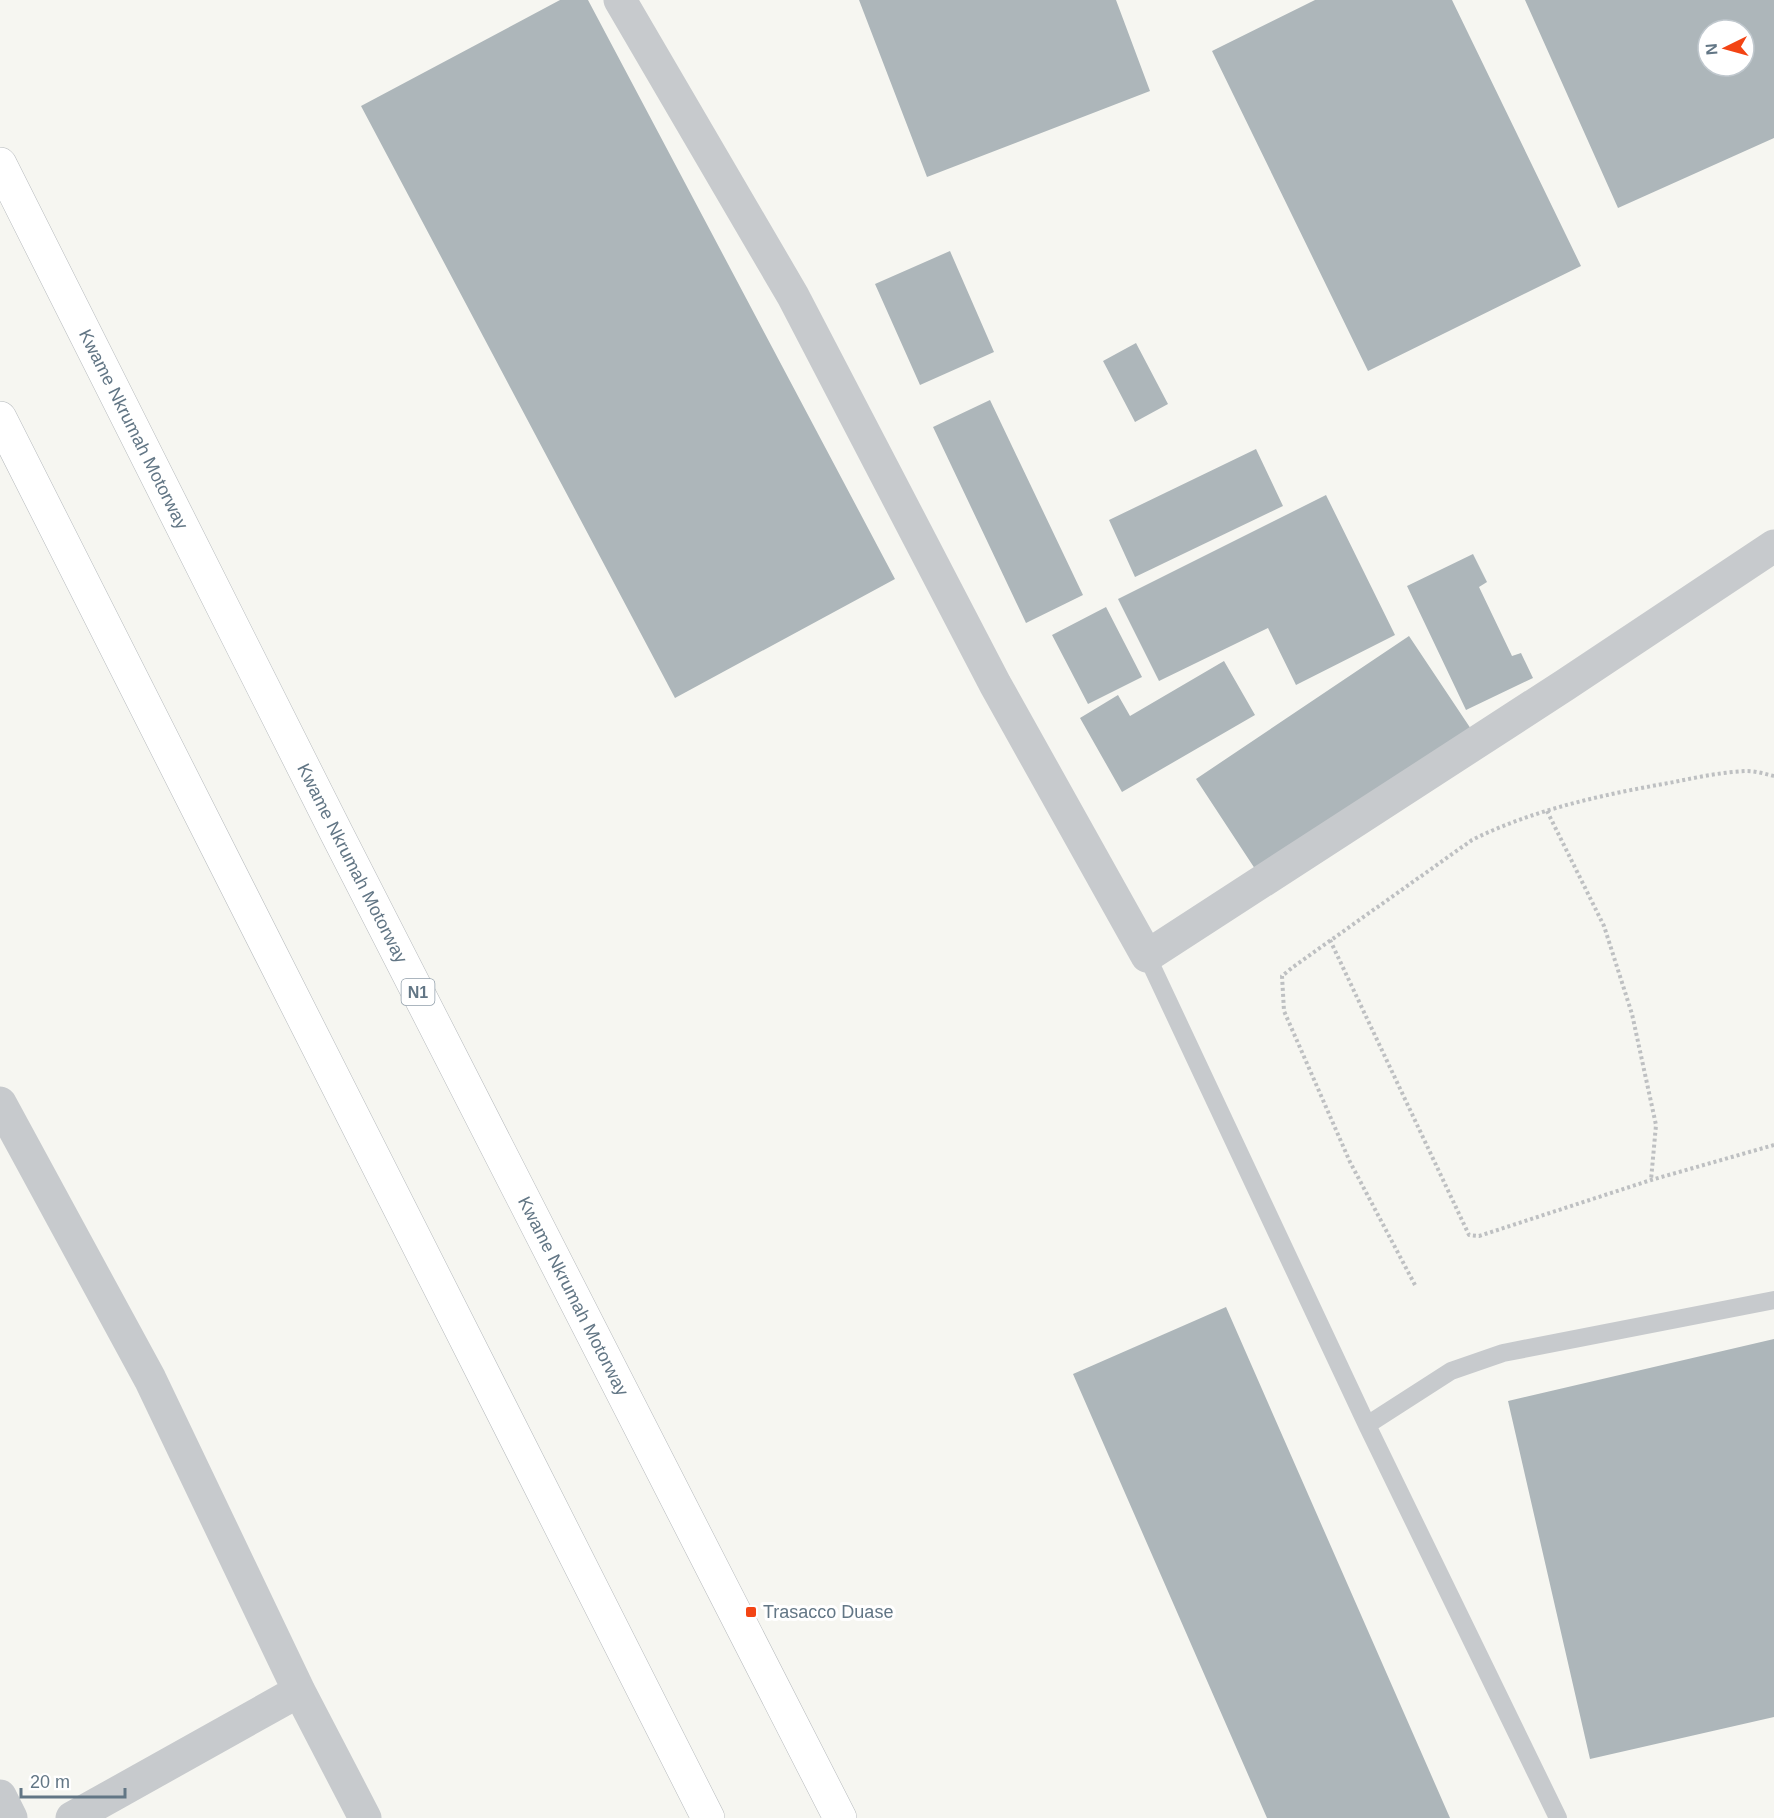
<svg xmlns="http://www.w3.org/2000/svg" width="1774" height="1818" viewBox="0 0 1774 1818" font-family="Helvetica,sans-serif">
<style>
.building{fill:#adb6ba;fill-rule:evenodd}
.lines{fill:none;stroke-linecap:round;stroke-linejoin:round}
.motorway-casing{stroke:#b6babd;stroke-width:34}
.path{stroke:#bec0c2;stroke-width:4;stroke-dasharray:3 3;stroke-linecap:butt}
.service{stroke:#c7cacd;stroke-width:18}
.minor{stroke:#c7cacd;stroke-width:33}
.motorway{stroke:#fff;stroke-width:33}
.poi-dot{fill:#f34414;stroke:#fff;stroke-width:2}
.labels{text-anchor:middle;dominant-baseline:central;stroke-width:6;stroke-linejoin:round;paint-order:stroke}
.shield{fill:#fff;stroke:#919faa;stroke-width:1.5}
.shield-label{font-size:16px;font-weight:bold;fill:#627685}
.street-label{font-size:18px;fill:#627685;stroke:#fff}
.poi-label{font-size:18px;fill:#627685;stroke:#fff;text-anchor:start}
</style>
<rect width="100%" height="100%" fill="#f6f6f1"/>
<path class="building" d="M560,0H588L895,579L675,698L361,106Z
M859,0H1116L1150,91L927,177Z
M1315,0H1452L1581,266L1368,371L1212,51Z
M1525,0H1774V138L1618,208ZM1708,30H1744V66H1708Z
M950,251L994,352L920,385L875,284Z
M1136,343L1168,404L1135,422L1103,361Z
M990,400L1083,595L1026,623L933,427Z
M1256,449L1283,506L1135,577L1109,520Z
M1326,495L1395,635L1296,685L1268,628L1159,681L1118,599Z
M1473,554L1487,582L1479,587L1512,656L1521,653L1533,678L1466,710L1407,586Z
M1106,607L1142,677L1088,704L1052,635Z
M1409,636L1475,735L1261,878L1196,779Z
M1224,661L1255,715L1122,792L1080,718L1118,695L1130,716Z
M1226,1307L1450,1818H1267L1073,1374Z
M1774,1339V1717L1590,1759L1508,1401Z"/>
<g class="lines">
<g class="motorway-casing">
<g id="motorway">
<path id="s1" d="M0,164L337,834L840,1818"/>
<path d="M0,418L708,1818"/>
</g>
</g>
<path class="path" d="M1547,811L1604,926L1632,1014L1656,1125L1651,1180
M1330,940L1469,1235L1479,1236L1651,1180L1774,1145
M1415,1285L1350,1162L1284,1011L1282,976L1293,967L1472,840C1534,809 1606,794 1674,782C1698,777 1723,772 1747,771C1756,771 1765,774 1774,776"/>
<path class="service" d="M1147,956L1367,1425L1558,1818
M1367,1425L1451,1371L1503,1353L1774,1300"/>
<path class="minor" d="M620,0L793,296L995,684L1147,956L1565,685L1774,546
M0,1103L150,1379L299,1691L365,1818
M0,1796L11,1818
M72,1818L299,1691"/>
<use href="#motorway" class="motorway"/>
</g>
<rect class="poi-dot" x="745" y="1606" width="12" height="12" rx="3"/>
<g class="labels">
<rect class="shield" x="401.5" y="979" width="33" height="26" rx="4.5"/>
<g class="shield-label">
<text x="418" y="992">N1</text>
</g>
<g class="street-label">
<text stroke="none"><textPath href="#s1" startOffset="297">Kwame Nkrumah Motorway</textPath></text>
<text stroke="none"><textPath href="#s1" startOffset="783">Kwame Nkrumah Motorway</textPath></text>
<text stroke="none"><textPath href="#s1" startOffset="1269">Kwame Nkrumah Motorway</textPath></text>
</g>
<g class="poi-label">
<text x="763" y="1612">Trasacco Duase</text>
</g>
</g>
<g transform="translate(1726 48) rotate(265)"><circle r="28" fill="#ffffff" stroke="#c0c8ce" stroke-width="1.5"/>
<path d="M0-4.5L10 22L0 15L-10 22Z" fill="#f34414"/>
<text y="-9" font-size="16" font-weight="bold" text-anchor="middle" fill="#627685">N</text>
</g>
<path d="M21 1788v9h104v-9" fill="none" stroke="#627685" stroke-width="3"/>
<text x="30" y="1788" font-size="18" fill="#627685" stroke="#ffffff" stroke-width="4.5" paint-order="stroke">20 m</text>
</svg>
